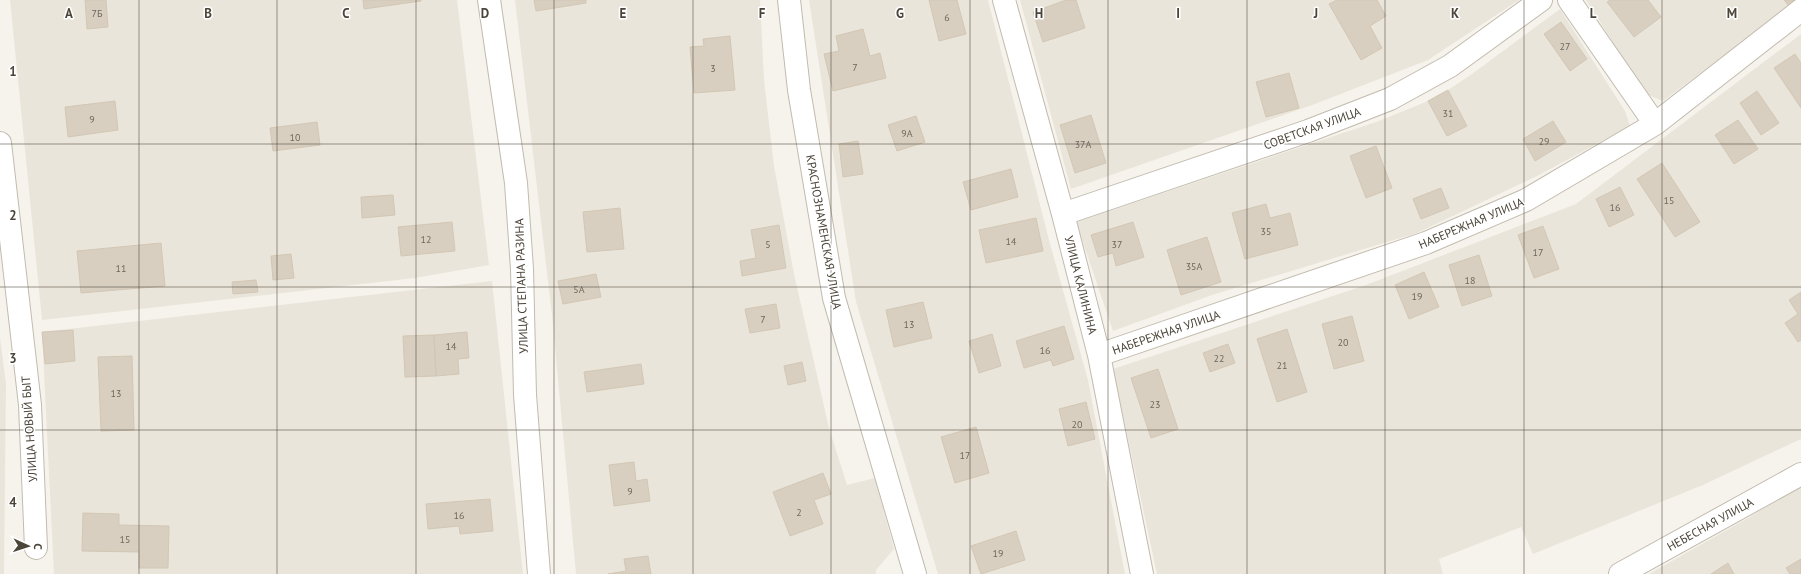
<svg xmlns="http://www.w3.org/2000/svg" width="1801" height="574" viewBox="0 0 1801 574" font-family="'PT Sans',sans-serif">
<style>
.residential{fill:#eae5da}
.building{fill:#d8cfc1;stroke:#d3c7b4}
.lines{fill:none;stroke-linecap:round;stroke-linejoin:round}
.minor-casing{stroke:#c2bbae;stroke-width:24}
.minor{stroke:#fff;stroke-width:22}
.grid{fill:none;stroke:#4b4439;stroke-width:1;stroke-opacity:0.55}
.labels{text-anchor:middle;dominant-baseline:central;stroke-width:3;stroke-linejoin:round;paint-order:stroke}
.number-label{font-size:10px;fill:#6e675b}
.street-label{font-size:12px;fill:#4b4439;stroke:#fff}
.grid-label{font-size:13px;text-anchor:middle;font-weight:bold;fill:#4b4439;stroke:#fff;stroke-width:3;stroke-linejoin:round;paint-order:stroke}
</style>
<rect width="100%" height="100%" fill="#f6f3ec"/>
<path class="residential" d="M10,0H457L489,265L415,278L42,320Z
M515,0H760L764,80L774,166L794,274L829,428L847,485L875,478L894,549L876,570V574H576L552,315Z
M809,0H988L1049,240L1088,380L1125,574H938L856,302Z
M1020,0H1519L1428,60L1315,104L1071,189Z
M1586,0H1798L1663,101L1646,94Z
M1560,9L1625,111L1630,126L1537,176L1417,233L1212,295L1113,331L1076,222L1379,121L1428,101L1448,90L1472,74Z
M1801,34V439L1703,485L1533,554L1521,527L1439,559L1443,574H1157L1113,369L1366,285L1576,204Z
M492,281L523,574H54L42,332Z
M0,338L6,384L4,574H0Z
M1801,486V574H1649L1748,518Z"/>
<path class="building" d="M85,0H106L108,27L87,29Z
M363,0H421V1L364,9Z
M534,0H586V3L536,11Z
M929,0H957L966,34L939,41Z
M1066,0H1076L1085,28L1043,42L1033,12Z
M1337,0H1377L1386,16L1370,26L1382,48L1361,60L1329,4Z
M1610,0H1648L1661,17L1634,37L1607,2Z
M1784,0H1798L1789,6Z
M1561,22L1587,59L1570,71L1544,34Z
M863,29L870,56L880,53L886,78L833,91L824,54L839,51L836,36Z
M730,36L735,90L694,93L690,47L704,46L703,39Z
M1795,54L1801,63V108L1774,68Z
M1289,73L1299,108L1266,117L1256,82Z
M1448,90L1467,126L1447,136L1428,101Z
M1757,91L1779,123L1761,135L1740,103Z
M115,101L118,130L68,137L65,107Z
M1091,115L1106,163L1075,173L1060,125Z
M916,116L925,142L897,151L888,125Z
M1738,120L1758,149L1734,164L1715,135Z
M1553,121L1566,142L1535,161L1523,139Z
M317,122L320,145L273,151L270,128Z
M858,141L863,174L843,177L839,144Z
M1376,146L1392,188L1366,198L1350,156Z
M1662,163L1700,222L1675,237L1637,179Z
M1011,169L1018,197L971,210L963,182Z
M1620,187L1634,215L1609,227L1596,199Z
M1441,188L1449,208L1421,219L1413,199Z
M393,195L395,215L362,218L361,197Z
M1266,204L1270,218L1290,213L1298,245L1245,259L1232,213Z
M620,208L624,249L587,252L583,212Z
M1036,218L1043,251L986,263L979,230Z
M452,222L455,251L401,256L398,227Z
M1133,222L1144,257L1116,266L1113,253L1098,257L1091,235Z
M779,225L786,268L742,276L740,261L756,258L751,230Z
M1543,226L1559,269L1534,278L1518,235Z
M1207,237L1221,282L1181,295L1167,250Z
M161,243L165,286L81,293L77,251Z
M291,254L294,278L273,280L271,256Z
M1479,255L1492,296L1462,306L1449,265Z
M1424,272L1439,307L1409,319L1395,285Z
M596,274L601,297L563,304L558,281Z
M256,280L258,292L233,294L232,282Z
M1801,292V340L1798,342L1785,323L1798,314L1789,300Z
M923,302L932,338L894,347L886,310Z
M776,304L780,328L750,333L745,309Z
M1352,316L1364,361L1334,369L1322,324Z
M1064,326L1074,359L1053,366L1051,360L1024,368L1016,341Z
M1287,329L1307,392L1277,402L1257,339Z
M73,330L75,361L45,364L42,332Z
M467,332L469,358L458,359L459,374L436,376L434,335Z
M992,334L1001,366L979,373L969,341Z
M434,335L436,376L405,377L403,336Z
M1228,344L1235,363L1210,372L1203,353Z
M132,356L134,430L101,431L98,357Z
M802,362L806,381L788,385L784,366Z
M641,364L644,384L587,392L584,372Z
M1158,369L1178,429L1151,438L1131,378Z
M1086,402L1095,439L1068,446L1059,409Z
M976,427L989,473L955,483L941,437Z
M634,462L636,481L647,479L650,501L614,506L609,465Z
M823,473L831,494L814,500L823,524L790,536L773,492Z
M490,499L493,531L460,534L459,526L428,529L426,504Z
M83,513L119,514V525L169,526L168,568H139V552L82,551Z
M1016,531L1025,560L981,574L971,546Z
M648,556L651,574H608L626,571L624,559Z
M1801,559V574H1790L1786,568Z
M1728,563L1734,574H1711Z"/>
<g class="lines">
<g class="minor-casing">
<path id="minor" d="M489,0L516,183L522,269L525,395L539,574
M789,0L799,90L834,298L915,574
M1004,0L1063,214L1099,355L1142,574
M1569,0L1655,124
M0,143L30,405L36,548
M1063,214L1308,131L1390,99L1450,66L1541,0
M1099,355L1426,243L1526,200L1655,124L1801,10
M1620,574L1801,474"/>
</g>
<use href="#minor" class="minor"/>
</g>
<path class="grid" d="M139,0V574M277,0V574M416,0V574M554,0V574M693,0V574M831,0V574M970,0V574M1108,0V574M1247,0V574M1385,0V574M1524,0V574M1662,0V574M0,144H1801M0,287H1801M0,430H1801"/>
<g class="labels">
<g class="number-label">
<text x="97" y="13">7Б</text>
<text x="947" y="17">6</text>
<text x="1565" y="46">27</text>
<text x="855" y="67">7</text>
<text x="713" y="68">3</text>
<text x="1448" y="113">31</text>
<text x="92" y="119">9</text>
<text x="907" y="133">9А</text>
<text x="295" y="137">10</text>
<text x="1544" y="141">29</text>
<text x="1083" y="144">37А</text>
<text x="1669" y="200">15</text>
<text x="1615" y="207">16</text>
<text x="1266" y="231">35</text>
<text x="426" y="239">12</text>
<text x="1011" y="241">14</text>
<text x="768" y="244">5</text>
<text x="1117" y="244">37</text>
<text x="1538" y="252">17</text>
<text x="1194" y="266">35А</text>
<text x="121" y="268">11</text>
<text x="1470" y="280">18</text>
<text x="579" y="289">5А</text>
<text x="1417" y="296">19</text>
<text x="763" y="319">7</text>
<text x="909" y="324">13</text>
<text x="1343" y="342">20</text>
<text x="451" y="346">14</text>
<text x="1045" y="350">16</text>
<text x="1219" y="358">22</text>
<text x="1282" y="365">21</text>
<text x="116" y="393">13</text>
<text x="1155" y="404">23</text>
<text x="1077" y="424">20</text>
<text x="965" y="455">17</text>
<text x="630" y="491">9</text>
<text x="799" y="512">2</text>
<text x="459" y="515">16</text>
<text x="125" y="539">15</text>
<text x="998" y="553">19</text>
</g>
<g class="street-label">
<text transform="translate(1312 128) rotate(-20)">СОВЕТСКАЯ УЛИЦА</text>
<text transform="translate(1471 223) rotate(-23)">НАБЕРЕЖНАЯ УЛИЦА</text>
<text transform="translate(824 232) rotate(80)">КРАСНОЗНАМЕНСКАЯ УЛИЦА</text>
<text transform="translate(1081 285) rotate(76)">УЛИЦА КАЛИНИНА</text>
<text transform="translate(521 286) rotate(-92)">УЛИЦА СТЕПАНА РАЗИНА</text>
<text transform="translate(1166 332) rotate(-19)">НАБЕРЕЖНАЯ УЛИЦА</text>
<text transform="translate(29 429) rotate(-94)">УЛИЦА НОВЫЙ БЫТ</text>
<text transform="translate(1710 524) rotate(-29)">НЕБЕСНАЯ УЛИЦА</text>
</g>
</g>
<g class="grid-label">
<text x="69" y="18">A</text>
<text x="208" y="18">B</text>
<text x="346" y="18">C</text>
<text x="485" y="18">D</text>
<text x="623" y="18">E</text>
<text x="762" y="18">F</text>
<text x="900" y="18">G</text>
<text x="1039" y="18">H</text>
<text x="1178" y="18">I</text>
<text x="1316" y="18">J</text>
<text x="1455" y="18">K</text>
<text x="1593" y="18">L</text>
<text x="1732" y="18">M</text>
<text x="13" y="76">1</text>
<text x="13" y="220">2</text>
<text x="13" y="363">3</text>
<text x="13" y="507">4</text>
</g>
<g transform="translate(28 546) rotate(93)" stroke="#ffffff" stroke-width="3" paint-order="stroke">
<path d="M0-3L7 15L0 10L-7 15Z" fill="#4b4439"/>
<text y="-6" font-size="11" font-weight="bold" text-anchor="middle" fill="#4b4439">С</text>
</g>
</svg>
